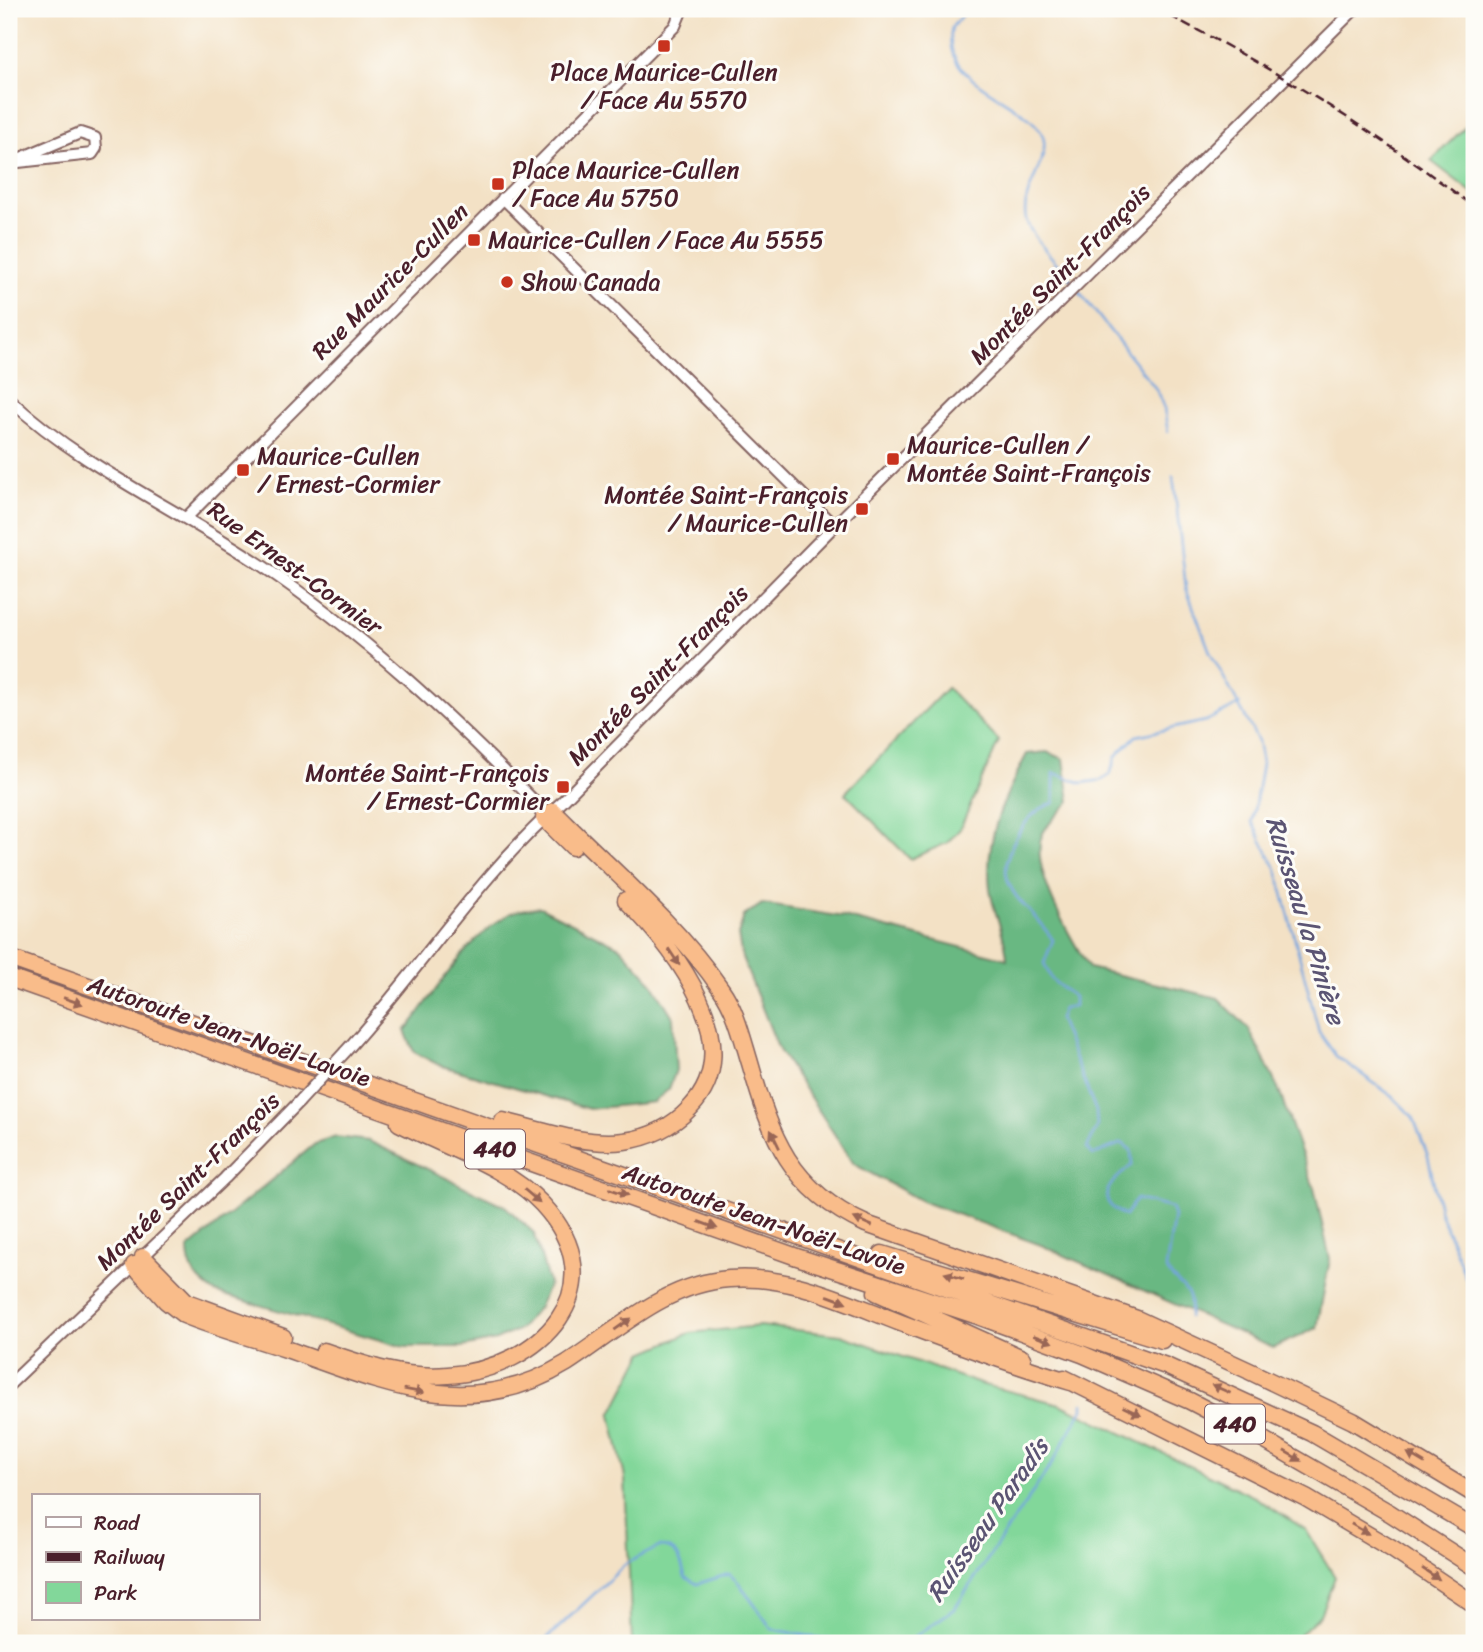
<svg xmlns="http://www.w3.org/2000/svg" width="1483" height="1652" viewBox="0 0 1483 1652" font-family="Sriracha,sans-serif">
<style>
.green{fill:#82d79a;stroke:#667b62;stroke-width:2}
.forest{fill:#69b882;stroke:#5a6c56;stroke-width:2}
.lines{fill:none;stroke-linecap:round;stroke-linejoin:round}
.stream{stroke:#74a4de;stroke-width:2.5}
.minor-casing{stroke:#856361;stroke-width:14}
.highway-casing{stroke:#856361;stroke-width:19}
.minor{stroke:#fff;stroke-width:10}
.highway{stroke:#f9bc8a;stroke-width:16}
.rail{stroke:#4a1f2b;stroke-width:2.5;stroke-dasharray:10 5;stroke-linecap:butt}
.minor-bridge-casing{stroke:#856361;stroke-width:14;stroke-linecap:butt}
.minor-bridge{stroke:#fff;stroke-width:10}
.oneway{fill:#996656}
.poi-dot{fill:#c8321e;stroke:#fdfcf7;stroke-width:2.5}
.labels{text-anchor:middle;dominant-baseline:central;stroke-width:6;stroke-linejoin:round;paint-order:stroke}
.shield{fill:#fdfcf7;stroke:#806168;stroke-width:2}
.shield-label{font-size:23px;font-weight:bold;fill:#4a1f2b}
.poi-label{font-size:24px;fill:#4a1f2b;stroke:#fdfcf7;text-anchor:start}
.street-label{font-size:24px;fill:#4a1f2b;stroke:#fdfcf7}
.water-label{font-size:26px;font-style:italic;fill:#5b5473;stroke:#fdfcf7}
</style>
<rect width="100%" height="100%" fill="#fdfcf7"/>
<filter id="ink" filterUnits="userSpaceOnUse"><feTurbulence type="fractalNoise" baseFrequency=".0143" numOctaves="2"/><feDisplacementMap in="SourceGraphic" scale="14" xChannelSelector="R" yChannelSelector="G"/><feConvolveMatrix kernelMatrix="1 2 1 2 8 2 1 2 1" color-interpolation-filters="sRGB"/></filter>
<filter id="wash" filterUnits="userSpaceOnUse"><feTurbulence type="fractalNoise" baseFrequency=".00686" numOctaves="4" result="noise"/><feDisplacementMap in="SourceGraphic" scale="28" xChannelSelector="R" yChannelSelector="G"/><feGaussianBlur stdDeviation="1.57" result="paint"/><feColorMatrix in="noise" values="0 0 0 0 0 0 0 0 0 0 0 0 0 0 0 0 0 1.4 0 .05"/><feComposite in="paint" operator="in"/></filter>
<g filter="url(#wash)">
<rect width="100%" height="100%" fill="#f3e1c5"/>
<path class="green" d="M1474,118V194L1431,161Z
M947,688L999,741L960,829L947,843L910,859L845,793Z
M760,1326L841,1335L980,1384L1060,1404L1255,1497L1306,1530L1335,1577L1320,1615L1291,1643H632L625,1478L611,1415L643,1353L690,1333Z"/>
<path class="forest" d="M1047,752L1064,759L1070,801C1062,811 1047,823 1042,835C1029,869 1072,940 1089,968L1218,998L1249,1029L1278,1088L1314,1188L1330,1259L1317,1328L1273,1348L1041,1245L921,1201L854,1164L779,1050L742,958L738,935L744,916L762,904L844,917L1007,959C1006,934 993,913 990,889C984,839 1004,797 1027,754Z
M540,907L620,947L651,981L673,1017L676,1070L669,1089L654,1102L589,1109L439,1065L414,1052L405,1031C437,992 463,941 509,914C517,909 531,909 540,907Z
M336,1137L369,1141L505,1206L534,1233L549,1284L539,1307L520,1329L496,1340L463,1347H404L214,1292C197,1279 188,1271 188,1249L315,1144Z"/>
<g class="lines">
<path class="stream" d="M967,9L952,27C938,83 1020,97 1041,132C1055,156 1019,190 1026,219C1031,239 1062,267 1074,284
M1078,290L1156,389L1164,408L1168,432
M1173,476L1186,588L1210,652L1258,741L1262,764L1252,822L1277,870L1319,1032L1336,1056L1392,1096L1413,1117L1428,1156L1440,1213L1474,1298
M1189,1317C1196,1285 1176,1289 1166,1268L1174,1216L1171,1208L1136,1199L1125,1216C1090,1198 1112,1182 1132,1165L1131,1150L1122,1143L1093,1155L1087,1148L1097,1127L1096,1111L1059,1019L1063,1008L1074,1006V997L1052,980L1044,963L1053,940C1026,899 986,888 1018,834C1027,819 1037,808 1054,803V773L1082,783L1102,780L1110,775L1116,756L1136,736L1206,721L1240,704
M542,1643L627,1563L659,1547C679,1547 681,1561 685,1577L697,1584L729,1574L738,1582L772,1629L846,1643
M906,1643L954,1609L1051,1465L1083,1409V1403"/>
</g>
</g>
<g filter="url(#ink)">
<g class="lines">
<g class="minor-casing">
<path id="minor" d="M80,133L95,138L96,148L92,154L9,163Z
M503,198L834,526
M9,399C83,468 178,509 261,565C362,633 450,715 534,801L544,818
M187,517L675,26L682,9
M345,1052C421,969 477,877 562,802L834,526L1355,9
M9,1385L225,1178L299,1102"/>
</g>
<g class="highway-casing">
<path id="highway" d="M553,811C609,868 675,922 721,989C736,1010 742,1037 750,1063C771,1137 790,1190 866,1224L1137,1319L1256,1374
M544,818L573,847
M9,958L1166,1366L1312,1433L1474,1528
M9,978L797,1257L978,1316L1082,1354L1190,1401L1255,1435L1390,1513L1474,1567
M503,1121C541,1130 584,1146 624,1141C648,1138 672,1127 690,1108C751,1045 674,948 626,900
M882,1254L1162,1340
M143,1257L187,1302L283,1337
M134,1265L166,1301L184,1315C218,1329 254,1338 289,1350C385,1384 470,1423 567,1363C618,1330 665,1284 729,1279C789,1274 846,1302 901,1323C957,1344 1013,1365 1071,1382
M876,1292L1022,1358
M324,1351C364,1365 404,1379 448,1375C540,1369 620,1288 542,1204C506,1166 445,1147 399,1123
M1249,1371L1353,1421L1474,1494
M1064,1378L1306,1498L1392,1549L1474,1604"/>
</g>
<use href="#minor" class="minor"/>
<use href="#highway" class="highway"/>
<path class="rail" d="M1156,9C1268,64 1375,131 1474,207"/>
<g class="minor-bridge-casing">
<path id="minor-bridge" d="M299,1102L345,1052"/>
</g>
<use href="#minor-bridge" class="minor-bridge"/>
</g>
<defs><path id="oneway-solid" d="M-6-.8H1V-3.2L6.5 0L1 3.2V.8H-6Z" transform="scale(1.75)"/></defs>
<g class="oneway">
<use href="#oneway-solid" transform="translate(674 957) rotate(56)"/>
<use href="#oneway-solid" transform="translate(73 1001) rotate(19)"/>
<use href="#oneway-solid" transform="translate(775 1139) rotate(-116)"/>
<use href="#oneway-solid" transform="translate(619 1192) rotate(19)"/>
<use href="#oneway-solid" transform="translate(532 1196) rotate(40)"/>
<use href="#oneway-solid" transform="translate(863 1222) rotate(-157)"/>
<use href="#oneway-solid" transform="translate(708 1225) rotate(20)"/>
<use href="#oneway-solid" transform="translate(954 1276) rotate(-163)"/>
<use href="#oneway-solid" transform="translate(837 1299) rotate(20)"/>
<use href="#oneway-solid" transform="translate(623 1324) rotate(-35)"/>
<use href="#oneway-solid" transform="translate(1043 1339) rotate(20)"/>
<use href="#oneway-solid" transform="translate(1221 1389) rotate(-156)"/>
<use href="#oneway-solid" transform="translate(414 1391) rotate(10)"/>
<use href="#oneway-solid" transform="translate(1132 1411) rotate(26)"/>
<use href="#oneway-solid" transform="translate(1293 1456) rotate(30)"/>
<use href="#oneway-solid" transform="translate(1416 1458) rotate(-149)"/>
<use href="#oneway-solid" transform="translate(1360 1529) rotate(30)"/>
<use href="#oneway-solid" transform="translate(1431 1574) rotate(33)"/>
</g>
</g>
<g class="poi-dot">
<rect x="657" y="39" width="14" height="14" rx="3.5"/>
<rect x="491" y="177" width="14" height="14" rx="3.5"/>
<rect x="467" y="233" width="14" height="14" rx="3.5"/>
<circle cx="507" cy="282" r="7"/>
<rect x="886" y="452" width="14" height="14" rx="3.5"/>
<rect x="236" y="463" width="14" height="14" rx="3.5"/>
<rect x="855" y="502" width="14" height="14" rx="3.5"/>
<rect x="556" y="780" width="14" height="14" rx="3.5"/>
</g>
<g class="labels">
<g class="shield">
<rect x="465" y="1129.5" width="60" height="39" rx="5"/>
<rect x="1205" y="1404.5" width="60" height="39" rx="5"/>
</g>
<g class="shield-label">
<text x="495" y="1149">440</text>
<text x="1235" y="1424">440</text>
</g>
<g class="poi-label">
<text x="664" y="72" text-anchor="middle">Place Maurice-Cullen<tspan x="664" dy="28">/ Face Au 5570</tspan></text>
<text x="512" y="170">Place Maurice-Cullen<tspan x="512" dy="28">/ Face Au 5750</tspan></text>
<text x="488" y="240">Maurice-Cullen / Face Au 5555</text>
<text x="521" y="282">Show Canada</text>
<text x="907" y="445">Maurice-Cullen /<tspan x="907" dy="28">Montée Saint-François</tspan></text>
<text x="257" y="456">Maurice-Cullen<tspan x="257" dy="28">/ Ernest-Cormier</tspan></text>
<text x="848" y="495" text-anchor="end">Montée Saint-François<tspan x="848" dy="28">/ Maurice-Cullen</tspan></text>
<text x="549" y="773" text-anchor="end">Montée Saint-François<tspan x="549" dy="28">/ Ernest-Cormier</tspan></text>
</g>
<g class="street-label">
<text transform="translate(1060 274) rotate(-45)">Montée Saint-François</text>
<text transform="translate(390 281) rotate(-45)">Rue Maurice-Cullen</text>
<text transform="translate(295 568) rotate(36)">Rue Ernest-Cormier</text>
<text transform="translate(658 675) rotate(-45)">Montée Saint-François</text>
<text transform="translate(229 1031) rotate(19)">Autoroute Jean-Noël-Lavoie</text>
<text transform="translate(188 1181) rotate(-44)">Montée Saint-François</text>
<text transform="translate(764 1219) rotate(19)">Autoroute Jean-Noël-Lavoie</text>
</g>
<g class="water-label">
<text transform="translate(1306 920) rotate(73)">Ruisseau la Pinière</text>
<text transform="translate(987 1520) rotate(-55)">Ruisseau Paradis</text>
</g>
</g>
<rect width="1483" height="1652" fill="none" stroke="#fdfcf7" stroke-width="35"/>
<rect x="32" y="1494" width="228" height="126" fill="#fdfcf7" stroke="#b5a4a5" stroke-width="2"/>
<rect x="46" y="1517" width="35" height="10" fill="#ffffff" stroke="#b5a4a5" stroke-width="2"/>
<text x="94" y="1530" font-size="21" fill="#4a1f2b">Road</text>
<rect x="46" y="1552" width="35" height="10" fill="#4a1f2b" stroke="#b5a4a5" stroke-width="2"/>
<text x="94" y="1564" font-size="21" fill="#4a1f2b">Railway</text>
<rect x="46" y="1582" width="35" height="21" fill="#82d79a" stroke="#b5a4a5" stroke-width="2"/>
<text x="94" y="1600" font-size="21" fill="#4a1f2b">Park</text>
</svg>
